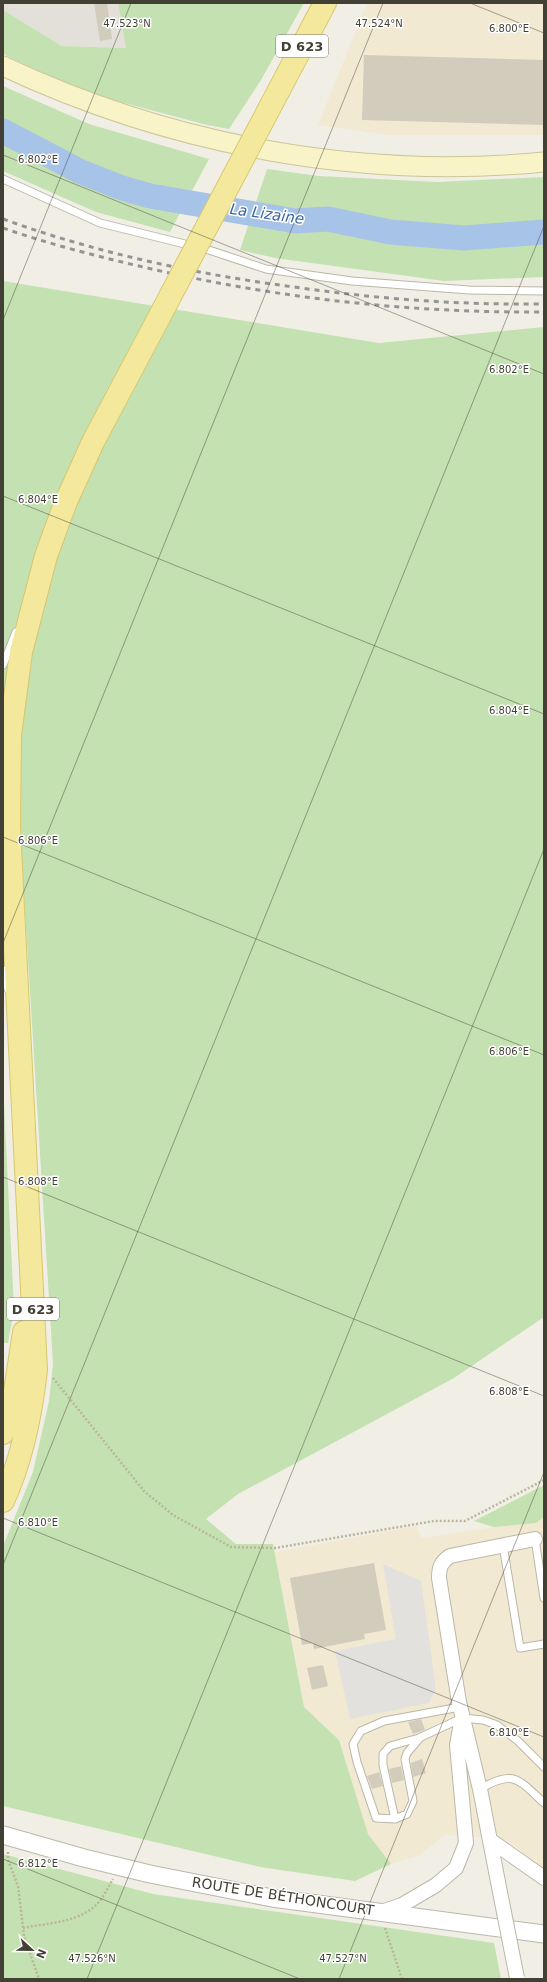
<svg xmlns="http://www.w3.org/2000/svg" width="547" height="1982" viewBox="0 0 547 1982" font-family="'DejaVu Sans',sans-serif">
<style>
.commercial{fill:#f1e9d2}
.industrial{fill:#e3e0da}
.green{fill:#c4e1b2}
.parking{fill:#e2e1dd}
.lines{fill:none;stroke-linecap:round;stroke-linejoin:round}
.river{stroke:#a7c3e8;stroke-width:25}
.building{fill:#d1ccbc}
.service-casing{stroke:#bbb7a9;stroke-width:9}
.minor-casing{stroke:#bbb7a9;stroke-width:16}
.tertiary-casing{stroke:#bbb7a9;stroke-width:19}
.secondary-casing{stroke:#ccc699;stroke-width:21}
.primary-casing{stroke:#d6c76e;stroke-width:24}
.path{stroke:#bbb59c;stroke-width:2.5;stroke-dasharray:2 2;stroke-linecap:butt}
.service{stroke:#fff;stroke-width:7}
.minor{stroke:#fff;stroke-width:14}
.tertiary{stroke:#fff;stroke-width:17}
.secondary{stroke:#f8f4c8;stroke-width:19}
.primary{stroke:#f3e89c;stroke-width:22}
.rail{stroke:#949494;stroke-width:3;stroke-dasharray:5 5;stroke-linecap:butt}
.minor-bridge-casing{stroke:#bbb7a9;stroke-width:16;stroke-linecap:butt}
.primary-bridge-casing{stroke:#d6c76e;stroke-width:24;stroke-linecap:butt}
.minor-bridge{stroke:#fff;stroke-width:14}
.primary-bridge{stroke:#f3e89c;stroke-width:22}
.ticks{fill:none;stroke:#423f35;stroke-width:1;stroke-opacity:0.45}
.labels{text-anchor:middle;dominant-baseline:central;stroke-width:3;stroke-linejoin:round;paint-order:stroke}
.shield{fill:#fff;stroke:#7b7972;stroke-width:1}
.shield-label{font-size:13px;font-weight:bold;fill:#423f35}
.street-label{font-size:14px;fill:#423f35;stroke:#fff}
.water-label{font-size:15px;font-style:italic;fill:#3b67a2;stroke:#fff}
.ticks-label{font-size:10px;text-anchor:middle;fill:#423f35;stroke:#fff;stroke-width:3;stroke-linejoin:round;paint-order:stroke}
</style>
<rect width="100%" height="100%" fill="#f1efe5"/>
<path class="commercial" d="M367,3H544V135H387L318,125Z
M544,1517V1868L505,1839L445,1835L419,1856L391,1864L368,1834L339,1740L304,1707L275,1552L416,1526L422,1538L494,1527L536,1523Z"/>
<path class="industrial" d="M3,3H118L126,48L62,46L3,10Z"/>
<path class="green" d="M118,3H304L261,80L229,129L207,125L94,95L58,80L3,54V10L62,46L126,48Z
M3,86L89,124L209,159L170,232L96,212L3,171Z
M267,169L319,176L437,182L544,177V277L444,281L275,258L240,250Z
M3,281L379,343L544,327V1317L454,1378L238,1494L206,1519L236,1544H273L304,1707L339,1740L368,1834L391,1864L355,1881L260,1867L3,1806V1546L33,1472L49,1401L53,1364L20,830L3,829Z
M3,1082L14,1309L8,1343H3Z
M544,1485V1517L536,1523L494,1527L474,1521Z
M3,1854L153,1894L494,1943L501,1979H3Z"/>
<path class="parking" d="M383,1564L421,1581L436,1689L429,1703L350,1719L335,1651L396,1639Z"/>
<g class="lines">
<path class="river" d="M3,131L79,171L122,188L150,196L295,221L328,219L390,232L464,238L544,232"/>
</g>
<path class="building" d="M94,3H107L112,39L100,41Z
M364,55L544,60V125L362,120Z
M374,1563L386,1630L364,1634L365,1639L314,1649L313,1643L302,1645L290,1578Z
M323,1665L328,1686L312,1690L307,1668Z
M421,1719L425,1730L413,1734L408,1722Z
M422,1759L426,1773L413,1777L411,1763Z
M401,1766L404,1780L392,1783L389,1769Z
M379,1772L383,1786L372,1789L367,1776Z"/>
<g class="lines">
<g class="service-casing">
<path id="service" d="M3,179L100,223L209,250L266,269L352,281L469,290L544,291
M3,665L16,632
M3,970L8,989
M535,1539L544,1598
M503,1545L520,1648L544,1644
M460,1707L384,1721L361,1731L353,1744L357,1762L376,1818L395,1819L383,1765V1754L390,1746L419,1738L462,1718L483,1720L497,1725L518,1741L544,1767
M480,1789C514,1769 518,1779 544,1803
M395,1819L407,1814L413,1801L405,1759L407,1753L419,1739"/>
</g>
<g class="minor-casing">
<path id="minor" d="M490,1840L544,1878
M498,1882L480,1789L459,1702L439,1578C439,1567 441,1562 450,1556L535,1539
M381,1912L402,1905L436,1885L456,1868L466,1843L457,1745L461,1723"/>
</g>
<g class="tertiary-casing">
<path id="tertiary" d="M3,1835L84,1858L150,1874L272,1898L544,1934"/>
</g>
<g class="secondary-casing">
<path id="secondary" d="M3,66C171,145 359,180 544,162"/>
</g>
<g class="primary-casing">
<path id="primary" d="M279,90L325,3
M3,1433L13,1404L24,1332
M3,1501C22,1460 31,1415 36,1370L9,827L10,735L21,652L46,556L65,504L93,442L155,325"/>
</g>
<path class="path" d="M53,1378L144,1491L173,1515L231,1547L275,1548L434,1521H465L544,1480
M8,1852V1860L18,1886L24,1936L39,1979
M23,1928C47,1923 77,1923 96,1905C103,1898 108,1888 113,1879
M385,1928L402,1979"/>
<use href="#service" class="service"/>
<use href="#minor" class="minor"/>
<use href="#tertiary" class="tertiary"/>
<use href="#secondary" class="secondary"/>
<use href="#primary" class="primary"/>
<path class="rail" d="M3,219C97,253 195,274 294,287C378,299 459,305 544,304
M3,228C49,244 96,256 143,267C275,298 408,313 544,312"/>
<g class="minor-bridge-casing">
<path id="minor-bridge" d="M498,1882L517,1978"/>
</g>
<g class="primary-bridge-casing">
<path id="primary-bridge" d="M155,325L279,90"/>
</g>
<use href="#minor-bridge" class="minor-bridge"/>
<use href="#primary-bridge" class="primary-bridge"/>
</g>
<path class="ticks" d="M470,3L544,33M3,155L544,374M3,320L131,3M3,496L544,714M3,837L544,1055M3,943L383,3M3,1177L544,1396M3,1518L544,1737M3,1565L544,226M3,1859L300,1979M87,1979L544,849M339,1979L544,1472"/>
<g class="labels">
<g class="shield">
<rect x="276" y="35" width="52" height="22" rx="3"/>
<rect x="7" y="1298" width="52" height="22" rx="3"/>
</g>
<g class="shield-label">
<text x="302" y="46">D 623</text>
<text x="33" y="1309">D 623</text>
</g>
<g class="street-label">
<text transform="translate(283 1896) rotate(9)">ROUTE DE BÉTHONCOURT</text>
</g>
<g class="water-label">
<text transform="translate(267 214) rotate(8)">La Lizaine</text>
</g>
</g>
<g class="ticks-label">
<text x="127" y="27">47.523°N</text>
<text x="379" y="27">47.524°N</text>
<text x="509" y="32">6.800°E</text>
<text x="38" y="163">6.802°E</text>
<text x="509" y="373">6.802°E</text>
<text x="38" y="503">6.804°E</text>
<text x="509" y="714">6.804°E</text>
<text x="38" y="844">6.806°E</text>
<text x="509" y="1055">6.806°E</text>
<text x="38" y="1185">6.808°E</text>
<text x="509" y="1395">6.808°E</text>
<text x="38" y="1526">6.810°E</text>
<text x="509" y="1736">6.810°E</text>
<text x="38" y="1867">6.812°E</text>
<text x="92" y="1962">47.526°N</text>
<text x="343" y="1962">47.527°N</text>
</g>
<rect width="547" height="1982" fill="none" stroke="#423f35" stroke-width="8"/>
<g transform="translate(32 1950) rotate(112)" stroke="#ffffff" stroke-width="3" paint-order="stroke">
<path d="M0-3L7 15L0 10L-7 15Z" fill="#423f35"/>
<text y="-6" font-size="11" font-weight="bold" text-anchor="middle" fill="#423f35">N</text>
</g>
</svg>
